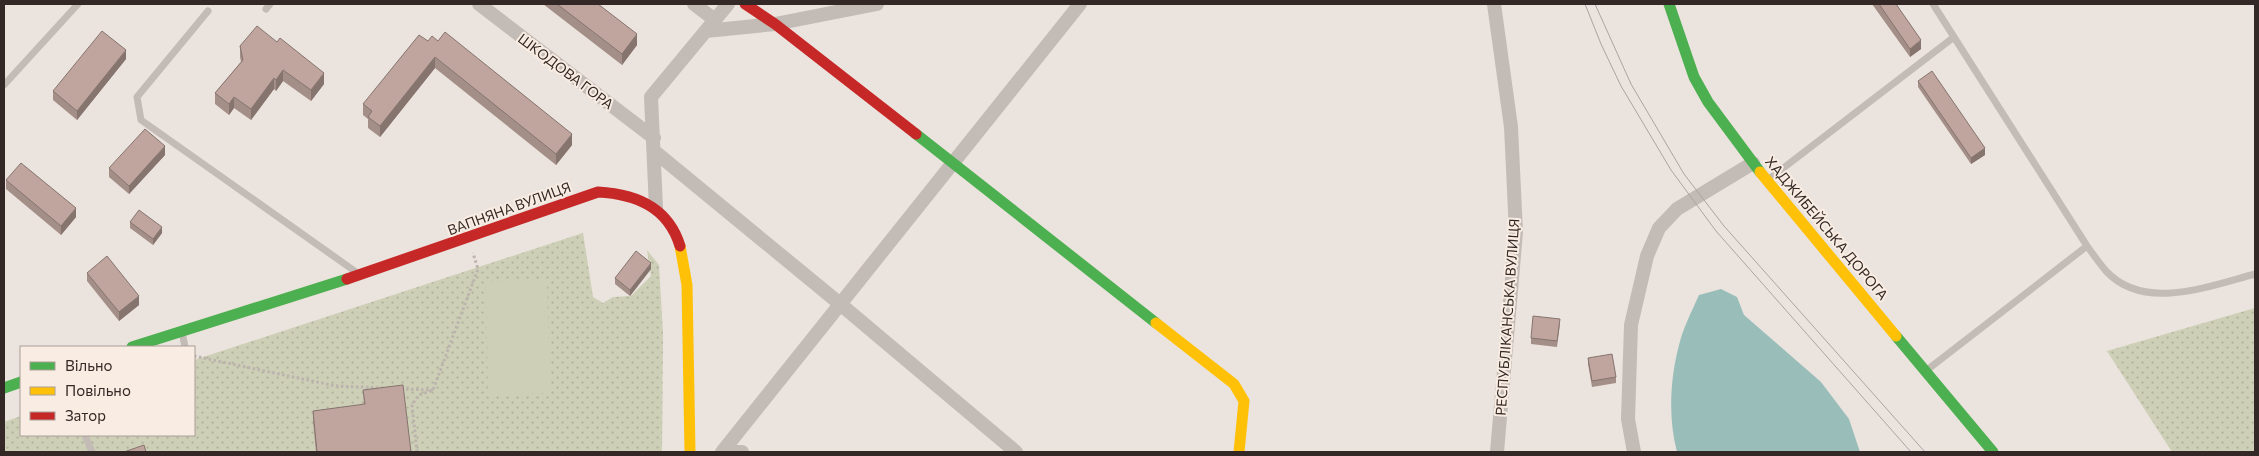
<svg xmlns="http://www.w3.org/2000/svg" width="2259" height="456" viewBox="0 0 2259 456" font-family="Commissioner,sans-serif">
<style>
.grass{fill:url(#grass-dots)}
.pitch{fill:#cdcfb6}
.water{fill:#99beba}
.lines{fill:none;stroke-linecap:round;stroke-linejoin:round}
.path{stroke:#bcb3ae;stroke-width:3;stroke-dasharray:2.5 2.5;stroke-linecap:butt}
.lane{stroke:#c3bbb6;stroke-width:7}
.street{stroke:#c3bbb6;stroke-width:14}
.fast{stroke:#4caf50;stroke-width:11}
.slow{stroke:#ffc107;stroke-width:11}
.jam{stroke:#c62828;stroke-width:11}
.tram{stroke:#aba4a1;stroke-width:1}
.wall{fill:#a48e88}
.shaded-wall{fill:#86746f}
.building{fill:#bfa59e;stroke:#86746f}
.labels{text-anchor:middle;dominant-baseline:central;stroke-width:4;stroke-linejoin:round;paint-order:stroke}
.street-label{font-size:14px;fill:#332825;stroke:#f9ede3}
</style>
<defs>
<pattern id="grass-dots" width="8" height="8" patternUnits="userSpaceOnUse" patternTransform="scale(1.25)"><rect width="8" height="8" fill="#cdcfb6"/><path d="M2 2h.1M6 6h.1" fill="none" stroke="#b0b29c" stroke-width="1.8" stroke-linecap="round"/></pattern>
</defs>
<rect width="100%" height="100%" fill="#ebe3dd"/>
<path class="grass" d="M583,233L593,297L603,303L613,297L631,296L651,276L647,250L659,265L663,334L662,452H4V422L21,416V435H194V360Z
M2255,308V452H2172L2107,351Z"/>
<path class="pitch" d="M547,280L550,389L547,393L488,395L486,282Z"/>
<path class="water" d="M1721,289L1737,297L1744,315L1821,382L1849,419L1860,452H1677C1668,418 1670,379 1679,345C1683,328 1692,311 1699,295Z"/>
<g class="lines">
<path class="path" d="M194,356L336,386L385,388
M401,389L433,390
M417,452L412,405L419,395L433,390L478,269L473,253"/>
<path class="lane" d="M1933,4L2087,246C2093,254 2099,263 2106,271C2144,312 2209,286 2255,274
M266,9L270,4
M208,11L137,97L141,120L356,272
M4,85L78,4
M1769,179L1954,37
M182,332L185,347
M1927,370L2087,246
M85,435L92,452"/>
<path class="street" d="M479,4L654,138
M694,4L715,20
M1494,4L1511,127L1516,232L1497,452
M706,31L775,24L877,4
M654,151L839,303L1016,452
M656,208L651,97L728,4
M722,452L1080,4
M735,452H742
M1634,452L1628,419L1631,325L1647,256L1659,228L1677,209L1753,163"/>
<path class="fast" d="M1669,4L1694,77L1708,102L1760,172
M916,134L1156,323
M1896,336L1993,452
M132,347L347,279
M4,388L21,382"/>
<path class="slow" d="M1760,172L1896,336
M680,246L687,285L690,452
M1156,323L1234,384L1244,401L1239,452"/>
<path class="jam" d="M745,4L775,24L916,134
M347,279L598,192C636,194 668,207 680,246"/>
<path class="tram" d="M1585,4L1601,44L1621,86L1671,170L1716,231L1911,452
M1595,4L1631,84L1684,174L1724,226L1925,452"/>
</g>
<path class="wall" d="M543,4H598L637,45L622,65Z
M1872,4H1896L1921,49L1910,57Z
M428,41L572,145L556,165L435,68L380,137L368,128V119L363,115V104Z
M240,46L324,84L311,101L283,81L276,91L274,89L251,120L234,108L229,115L215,104V93L241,62L240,57Z
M126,59L77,120L53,100V91Z
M1918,81L1985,155L1971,164L1918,87Z
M165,155L129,194L109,177V168Z
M6,180L76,217L61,235L6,189Z
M130,222L162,233L153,245L130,228Z
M651,269L630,296L615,284V278Z
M87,273L139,305L119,321L87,281Z
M1560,324L1557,347L1531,344V338Z
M1588,358L1616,377V383L1592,387L1588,364Z
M363,390L411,452H316L313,421V411L364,405Z"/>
<path class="shaded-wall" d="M637,34V45L622,65V54Z
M1921,40V49L1910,57V49Z
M126,50V59L77,120V111Z
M435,57V68L380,137V126Z
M283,70V81L276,91V80Z
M324,73V84L311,101V90Z
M274,78V89L251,120V109Z
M234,97V108L229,115V104Z
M572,134V145L556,165V154Z
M165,146V155L129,194V186Z
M1985,148V155L1971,164V158Z
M76,208V217L61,235V226Z
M162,227V233L153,245V239Z
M651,263V269L630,296V290Z
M139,296V305L119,321V312Z"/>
<path class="building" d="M557,4H598L637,34L622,54Z
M1879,4H1896L1921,40L1910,49Z
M257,26L277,42L280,38L324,73L311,90L283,70L276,80L274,78L251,109L234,97L229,104L215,93L243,60L240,46Z
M102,31L126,50L77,111L53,91Z
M445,32L572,134L556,154L435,57L380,126L368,117L372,111L363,104L419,35L428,41L432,36L438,41Z
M1932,71L1985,148L1971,158L1918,81Z
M145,129L165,146L129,186L109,168Z
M21,163L76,208L61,226L6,180Z
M139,210L162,227L153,239L130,222Z
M636,251L651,263L630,290L615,278Z
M107,256L139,296L119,312L87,273Z
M1533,316L1560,319L1557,341L1531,338Z
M1612,354L1616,377L1592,381L1588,358Z
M403,385L411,452H317L313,411L365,404L363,390Z
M144,445L146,452H124Z"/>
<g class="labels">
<g class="street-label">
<text transform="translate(566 71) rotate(37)">ШКОДОВА ГОРА</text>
<text transform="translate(509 208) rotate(-20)">ВАПНЯНА ВУЛИЦЯ</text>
<text transform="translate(1827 228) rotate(50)">ХАДЖИБЕЙСЬКА ДОРОГА</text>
<text transform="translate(1507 317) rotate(-86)">РЕСПУБЛІКАНСЬКА ВУЛИЦЯ</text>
</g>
</g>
<rect width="2259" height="456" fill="none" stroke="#332825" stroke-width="10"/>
<rect x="20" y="346" width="175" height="90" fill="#f9ede3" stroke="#aa9e97"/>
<rect x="30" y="362" width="25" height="8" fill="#4caf50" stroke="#aa9e97"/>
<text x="65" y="371" font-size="15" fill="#332825">Вільно</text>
<rect x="30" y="387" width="25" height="8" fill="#ffc107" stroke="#aa9e97"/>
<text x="65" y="396" font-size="15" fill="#332825">Повільно</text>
<rect x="30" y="412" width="25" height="8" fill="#c62828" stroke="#aa9e97"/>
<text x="65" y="421" font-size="15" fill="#332825">Затор</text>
</svg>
